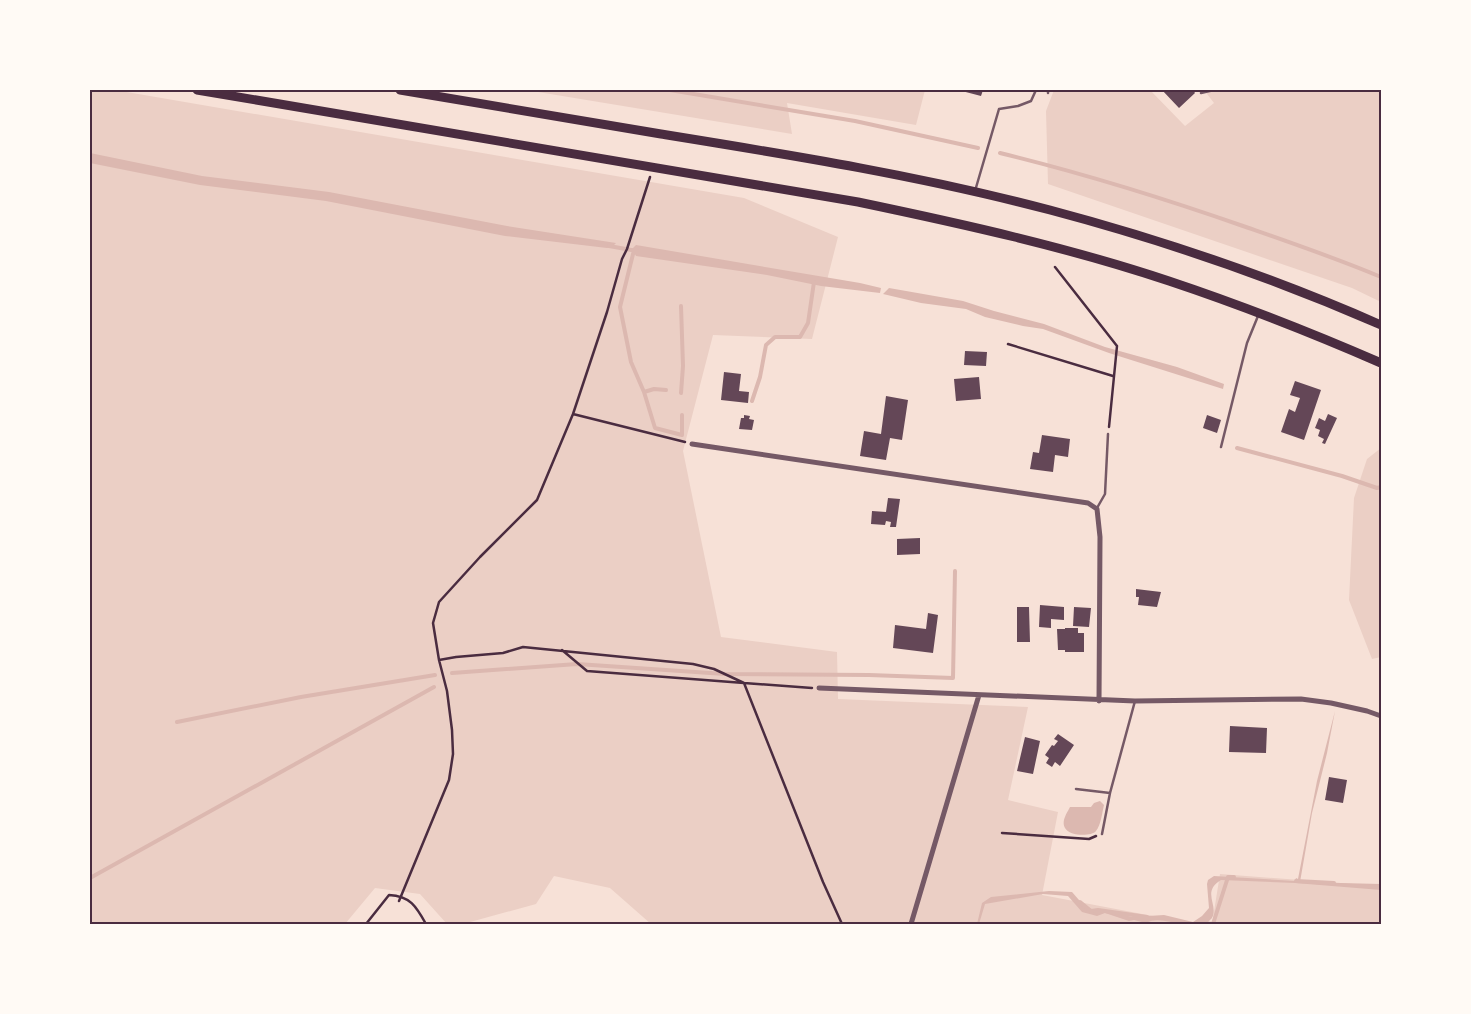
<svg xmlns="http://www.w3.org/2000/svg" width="1471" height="1014" viewBox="0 0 1471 1014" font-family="Jost,sans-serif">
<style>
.green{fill:#ebcfc5}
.water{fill:#dcb8b0}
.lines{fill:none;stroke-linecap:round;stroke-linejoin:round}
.stream{stroke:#dcb8b0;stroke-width:4}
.building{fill:#644757}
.path{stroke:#4a2c40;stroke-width:2.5}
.service{stroke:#755966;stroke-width:2.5}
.minor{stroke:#755966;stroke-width:5}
.trunk{stroke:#4a2c40;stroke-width:9}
.neatline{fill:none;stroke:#4a2c40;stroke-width:2}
</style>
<rect width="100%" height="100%" fill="#f7e1d7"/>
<path class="green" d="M90,90H115L744,198L838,237L812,339L713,335L683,451L721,637L837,652L838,699L1028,707L1008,800L1058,812L1042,895L1195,924H651L610,888L554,876L536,904L463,924H447L420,894L375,888L345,924H90Z
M526,90H925L916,125L787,103L792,134Z
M1054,90H1150L1185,126L1214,103L1204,90H1381V302L1352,288L1048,184L1046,111Z
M1381,448V657L1372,659L1349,600L1354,498L1367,459Z
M1220,874L1381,886V924H1212Z"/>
<path class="water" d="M90,153L202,176L329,192L507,226L616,243L612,247L607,248L505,236L326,201L200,185L90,163Z
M636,245L860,283L881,288L880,293L821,286L767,275L636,256L632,249Z
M889,288L963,301L994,311L1044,324L1105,347L1177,367L1224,384L1223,389L1109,353L1043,329L1023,326L985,317L966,309L921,303L883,294Z
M1335,711L1327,753L1312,813L1300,882L1381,884V890L1295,883L1221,880C1201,892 1219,905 1212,918C1210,920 1208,922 1206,924C1198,924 1190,925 1182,924C1170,923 1158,917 1146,923L1134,920L1129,921L1105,913L1097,916L1082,912L1068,896L1043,894L985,904L979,924H977L982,903L991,897L1049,891L1072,892L1086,908L1091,909L1093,912L1101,909L1132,917L1164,915L1193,922L1202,916L1209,908L1207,884L1208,880L1214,876L1295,881L1296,878L1298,879L1317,781Z
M1100,801L1104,805C1102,813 1101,825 1096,831C1091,837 1069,836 1065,828C1061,821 1067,813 1070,807H1091L1094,803Z"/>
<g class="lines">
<path class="stream" d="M670,90L855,121L978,148
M1000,153C1082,173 1163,198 1243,226C1289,242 1336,258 1381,277
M609,246L637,251
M634,250L620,307L631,362L644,392L655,428L682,435V415
M644,392L654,389L666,390
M681,393L683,366L681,306
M752,401L760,377L766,345L775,337H800L808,323L814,282
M1237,448L1342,476L1377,488L1381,487
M452,673L577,664L725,674L869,675L953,678L955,571
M177,722L301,697L435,675
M90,878L434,687
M1296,881L1334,883
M1080,902L1091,911L1098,910L1147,917
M1203,923L1213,924L1228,877H1234"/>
</g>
<path class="building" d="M958,90H983L981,96Z
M1162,90H1193L1195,93L1179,108Z
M965,351L987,352L986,366L964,365Z
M724,372L741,374L739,391L749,392L748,403L721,400Z
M979,377L981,399L956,401L954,379Z
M1295,381L1321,390L1304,440L1281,432L1289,409L1295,412L1300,398L1290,395Z
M886,396L908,400L902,440L890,438L886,460L860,456L864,431L881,434Z
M1328,414L1337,418L1325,444L1322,443L1324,439L1318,436L1320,430L1315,428L1319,418L1325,421Z
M744,415L750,416L749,419L754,420L752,430L739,429L741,418H744Z
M1207,415L1221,420L1217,433L1203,428Z
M1042,435L1070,439L1068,457L1055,455L1053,472L1030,469L1033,452L1039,453Z
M888,498L900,499L896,527H890L891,522L886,521L885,525L871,524L872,511L886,512Z
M920,538V554L897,555V539Z
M1136,589L1161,592L1157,607L1138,605L1139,597H1136Z
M1040,605L1064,607V620L1051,619V628L1039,627Z
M1017,607H1029L1030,642H1017Z
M1074,607L1091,608L1089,627L1073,626Z
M928,613L938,615L933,653L893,648L895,625L926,629Z
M1065,628H1078V633H1084V652H1065V650H1058L1057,629H1065Z
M1230,726L1267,728L1266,753L1229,752Z
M1058,734L1074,745L1060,766L1055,762L1052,767L1046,763L1049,758L1045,755L1052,745L1054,746L1058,741L1054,739Z
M1025,737L1040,741L1033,774L1017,771Z
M1329,777L1347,780L1343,803L1325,800Z"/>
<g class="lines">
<path class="path" d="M1055,267L1117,346L1109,427
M1008,344L1113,376
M573,414L685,442
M562,650L587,671L744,683L823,882L842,924
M439,660L456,657L503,653L523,647L693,664L714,669L744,683L812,688
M1002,833L1089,839L1096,836
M399,901L449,780L453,754L452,730L447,691L439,660L433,623L439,602L480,557L537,500L573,414L607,312L622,259L627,249L650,177
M366,924L389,895C410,896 416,906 426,924"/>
<path class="service" d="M1048,90V93
M1201,93L1214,90
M975,191L999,109L1018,106L1031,101L1036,90
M1221,447L1247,343L1258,316
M1097,508L1105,494L1108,434
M1076,789L1110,793L1135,701
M1102,834L1110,793"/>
<path class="minor" d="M692,444L1088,503L1097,509L1100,537L1099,701
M819,688L1135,701L1301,699L1331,703L1367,711L1381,716
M911,924L979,695"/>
<path class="trunk" d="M197,90L858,202C963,224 1067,247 1169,281C1241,305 1312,333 1381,363
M400,90C487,105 574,120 661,134C791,155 922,176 1050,210C1163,240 1274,278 1381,325"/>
</g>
<rect width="1471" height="1014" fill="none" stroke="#fffaf5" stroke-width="182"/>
<rect x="91" y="91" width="1289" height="832" class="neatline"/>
</svg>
